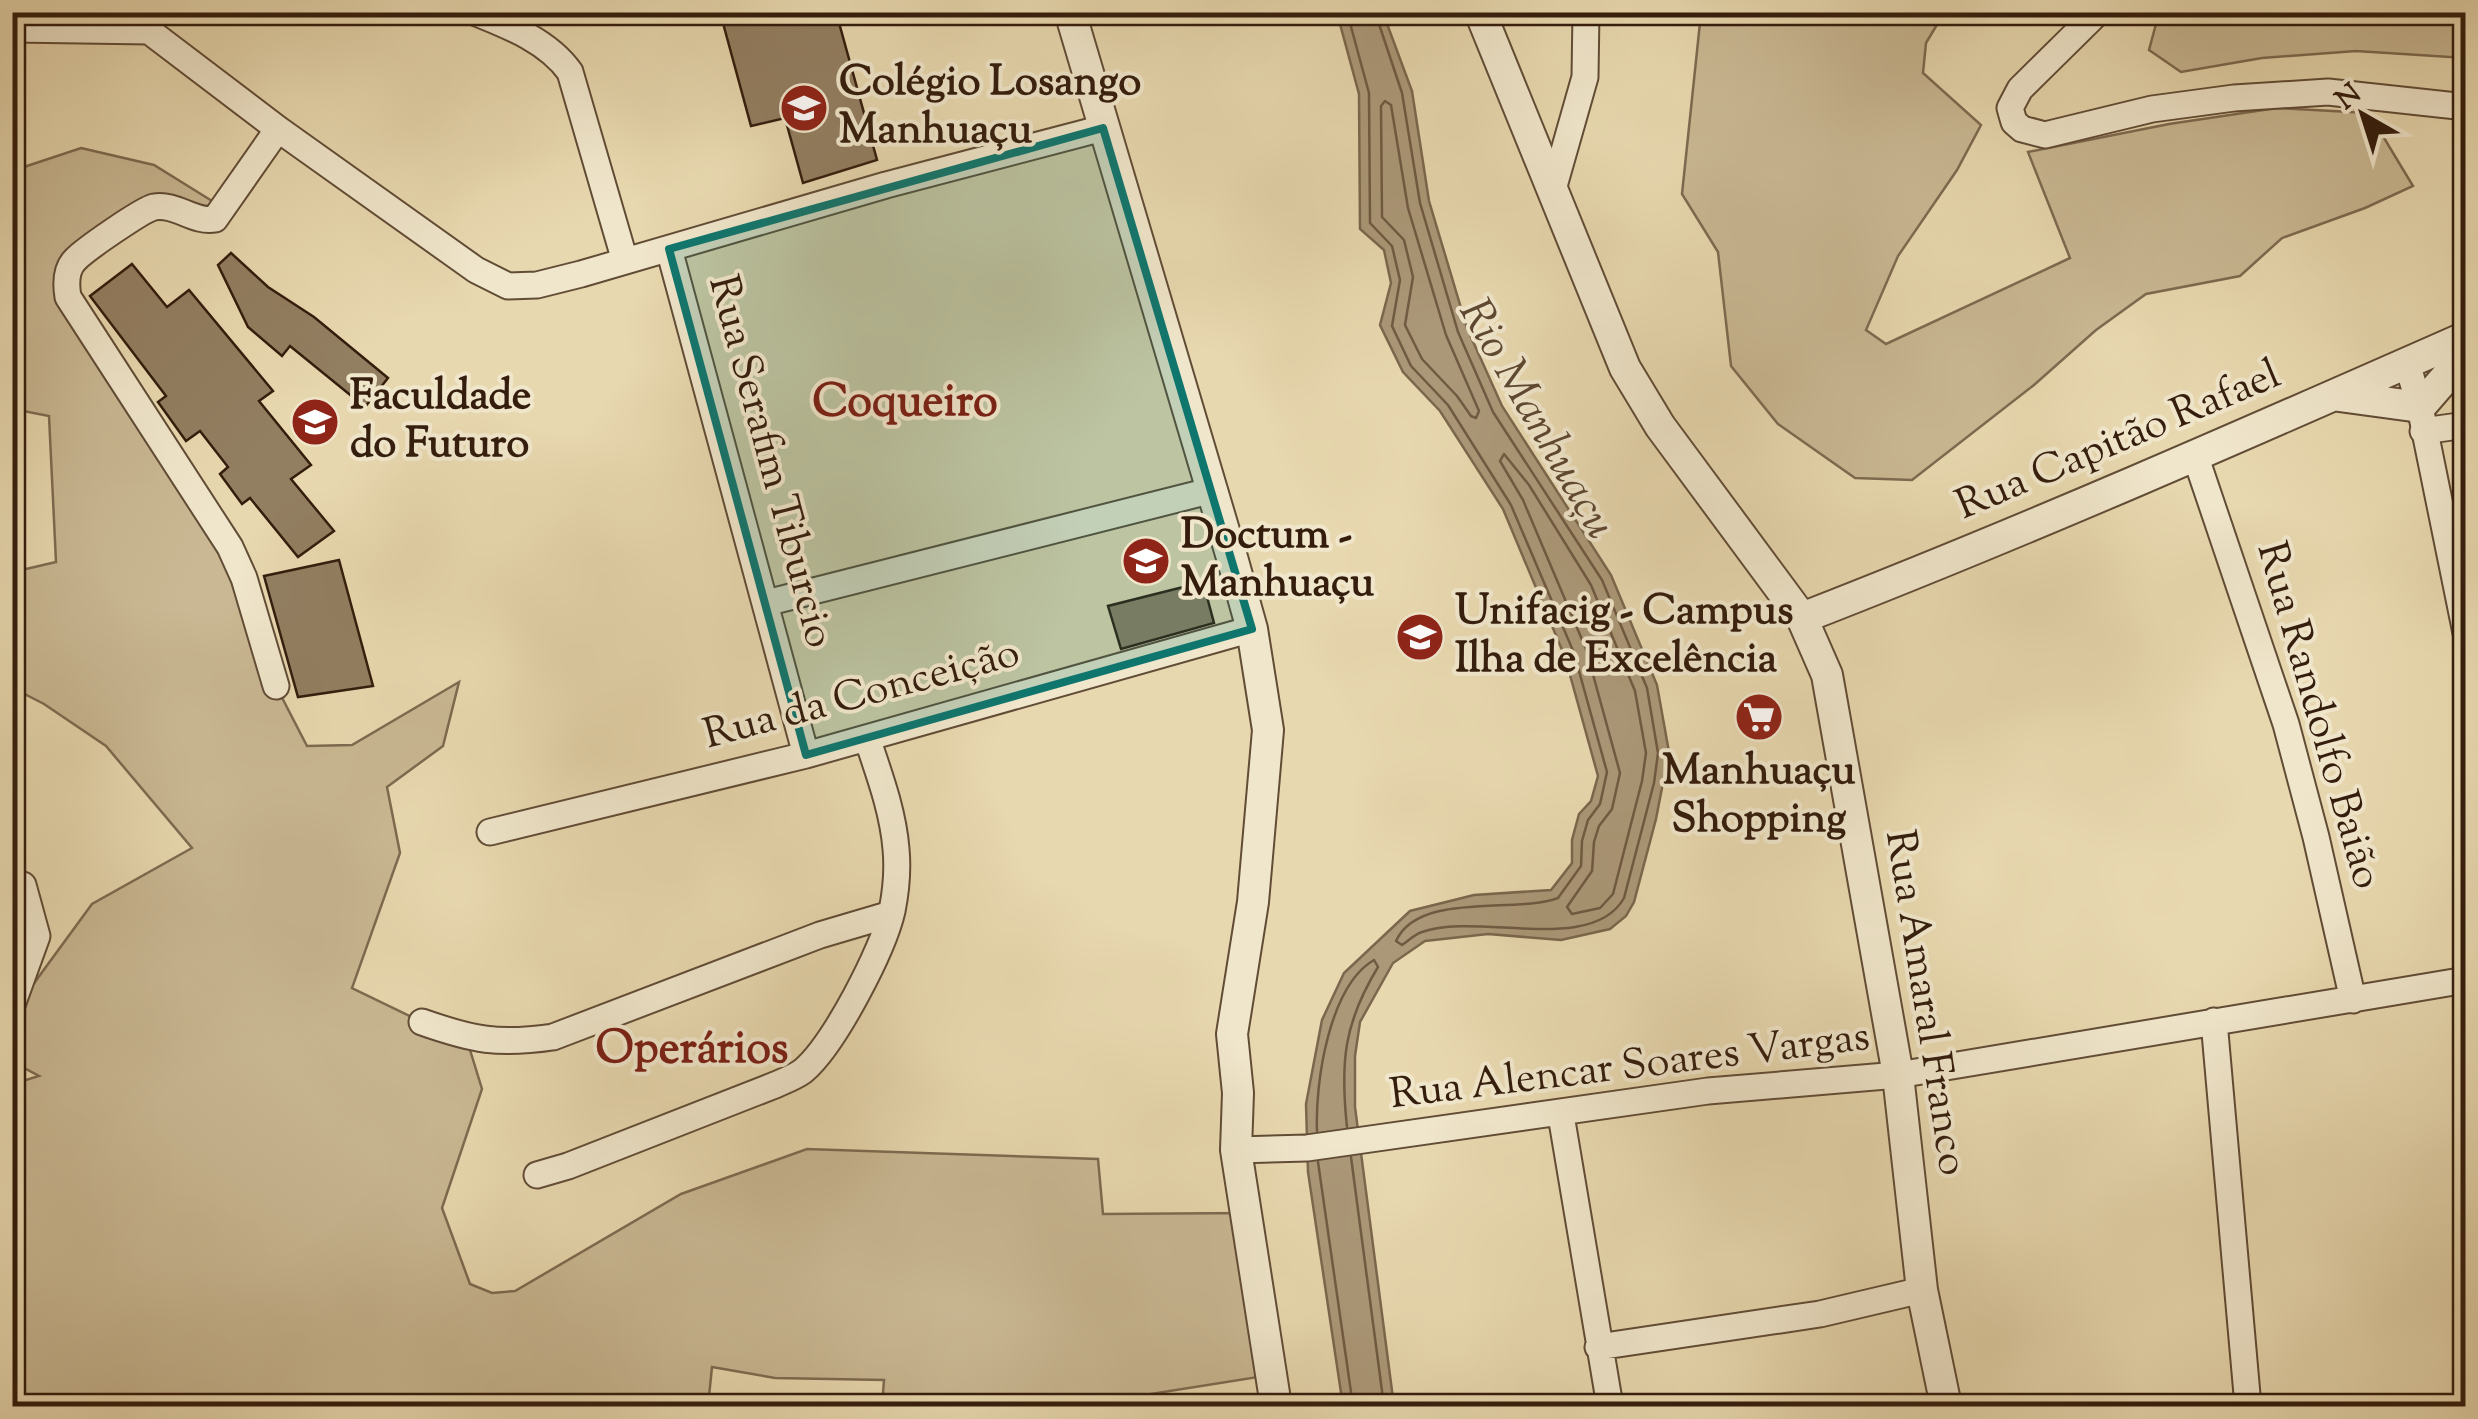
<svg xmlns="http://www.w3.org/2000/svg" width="2478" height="1419" viewBox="0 0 2478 1419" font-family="'Sorts Mill Goudy',serif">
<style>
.green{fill:#c9b893;stroke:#7e6a50;stroke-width:2.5}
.water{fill:#ab9878;stroke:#7b674d;stroke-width:2.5}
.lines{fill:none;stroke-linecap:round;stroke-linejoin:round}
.shore{stroke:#705a42;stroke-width:2.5}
.building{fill:#927e61;stroke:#341d0d;stroke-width:2.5}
.minor-casing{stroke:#614c36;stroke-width:29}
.tertiary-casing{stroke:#614c36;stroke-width:34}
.minor{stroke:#f0e6cb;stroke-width:25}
.tertiary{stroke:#f0e6cb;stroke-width:30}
.marked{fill:#0f766e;fill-opacity:0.2;stroke:#0f766e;stroke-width:8;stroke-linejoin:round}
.labels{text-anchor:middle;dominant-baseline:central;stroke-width:8;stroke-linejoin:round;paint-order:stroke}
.poi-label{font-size:42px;font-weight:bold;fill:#341d0d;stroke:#f0e6cb;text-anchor:start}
.street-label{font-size:42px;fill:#341d0d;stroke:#f0e6cb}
.neighbourhood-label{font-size:45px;font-weight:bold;fill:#7a1f14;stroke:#f0e6cb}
.water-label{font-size:45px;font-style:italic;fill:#5e4832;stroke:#f0e6cb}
</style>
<rect width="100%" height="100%" fill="#e8d8af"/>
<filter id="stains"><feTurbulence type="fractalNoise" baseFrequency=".002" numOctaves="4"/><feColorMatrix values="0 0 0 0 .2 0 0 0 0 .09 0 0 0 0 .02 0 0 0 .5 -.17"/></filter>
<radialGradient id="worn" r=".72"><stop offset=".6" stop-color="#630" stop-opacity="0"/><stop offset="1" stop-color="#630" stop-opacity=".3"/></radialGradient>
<path class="green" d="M1701,13H1944L1926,43L1923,73L1981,125L1957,170L1898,256L1866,330L1886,344L2070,258L2028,152L2169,124L2277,108L2369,113L2413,186L2365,208L2282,238L2240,276L2146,294L2096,330L2034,385L1912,480L1855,478L1778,424L1731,366L1718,252L1682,194Z
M2159,13H2465V58L2356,51L2262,58L2181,72L2149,50Z
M81,148L154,165L225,209L155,207L66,281L230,547L276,686L307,746L352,745L459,682L443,746L387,787L400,853L352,988L422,1022L466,1037L482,1089L442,1208L470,1284L492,1293L515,1291L681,1194L807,1149L1098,1159L1103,1214L1246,1213L1271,1375L1132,1397L991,1399L990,1406H882L884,1380L775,1378L712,1367L708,1406H13V1084L39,1076L13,1062V1012L92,904L192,848L106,746L44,704L13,688V572L56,562L49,416L13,409L12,171Z"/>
<path class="water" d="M1337,13H1383L1412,91L1429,201L1467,328L1502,406L1611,575L1657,685L1669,752L1656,819L1634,902L1626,916L1610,929L1561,940L1488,934L1425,941L1393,963L1360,1022L1355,1056V1107L1394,1406H1343L1308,1172L1306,1104L1322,1020L1344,973L1410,911L1474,895L1551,890L1572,863V840L1579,814L1591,801L1598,776L1565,657L1503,509L1440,411L1403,372L1380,325L1391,283L1384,250L1360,229L1359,94Z"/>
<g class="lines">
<path class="shore" d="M1347,12L1369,93L1370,223L1392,246L1400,280L1392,326L1411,366L1448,405L1511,505L1574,653L1607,772L1600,804L1588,820L1582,841L1581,866L1558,898C1516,914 1419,891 1396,941L1402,945C1408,941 1415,934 1422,932C1477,912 1592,955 1624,898L1654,783L1658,753L1647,688L1602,580L1493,412L1458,332L1420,203L1402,93L1375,12
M1385,101L1391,105L1408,208L1446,335L1479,411L1476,418L1471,416L1457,396L1422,359L1405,325L1413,277L1404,240L1382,217L1381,106Z
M1504,454L1529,485L1591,585L1635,691L1646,753L1642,781L1613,894L1600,908L1572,914L1567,907L1592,871L1594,842L1599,826L1612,809L1620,773L1586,649L1523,500L1500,461Z
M1317,1131C1315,1083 1329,986 1374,960L1378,967C1344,1023 1340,1062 1347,1127
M1351,1157L1384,1406
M1318,1162L1353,1406"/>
</g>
<path class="building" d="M720,12H836L877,160L803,183L785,118L751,126Z
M231,253L268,287L314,317L388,378L365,407L290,346L282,356L248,327L218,265Z
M132,264L167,307L189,290L273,391L259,401L311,465L291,479L334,531L298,557L250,498L242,504L220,474L228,467L200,431L186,441L158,402L166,396L90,296Z
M339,560L373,686L298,697L264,576Z
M1203,582L1214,623L1121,649L1108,606Z"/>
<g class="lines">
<g class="minor-casing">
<path id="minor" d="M124,12L278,129L476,270L508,286L537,285L581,274L886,185L1103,128
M474,12C509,26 548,41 570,72L625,261
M2098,12L2020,89L2010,108L2014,122L2022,129L2045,135L2152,109L2234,98L2328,92L2466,107
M12,29L150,31
M1552,193L1585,77L1586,12
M669,249L806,755
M2407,363L2420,407L2466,633
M2423,431L2466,425
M2196,458L2286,724L2316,837L2353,1000
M766,603L1213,490
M276,686L244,578L230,547L68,297C66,285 65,270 75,260C84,250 142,210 154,207C176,203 194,223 215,219L278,129
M490,832L806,755L1252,629
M12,1005L37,936L23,885
M2214,1021L2248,1406
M422,1022C473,1040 498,1045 553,1037L820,935L891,914
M1561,1115L1610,1406
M1236,1150L1307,1148L1708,1091L1898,1075L2466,980
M537,1175L568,1166L775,1085C784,1081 795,1077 803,1071C834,1045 883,950 892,911C896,891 898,870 896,849C893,811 879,774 867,738
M1598,1347L1820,1314L1922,1290"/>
</g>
<g class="tertiary-casing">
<path id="tertiary" d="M1070,12L1233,561L1252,629L1268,730L1253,902L1232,1034L1238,1093L1236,1150L1276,1406
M1480,12L1625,368L1660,426L1802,618L1827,675L1898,1075L1922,1290L1946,1406
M2339,396L2420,407L2466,354
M1802,618C2026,531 2246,434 2466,337"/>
</g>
<use href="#minor" class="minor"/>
<use href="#tertiary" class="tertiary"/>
</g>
<path class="marked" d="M1103,128L1252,629L806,755L669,249Z"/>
<defs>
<g id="school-disc" transform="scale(2.5)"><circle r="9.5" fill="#8f2418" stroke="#f0e6cb"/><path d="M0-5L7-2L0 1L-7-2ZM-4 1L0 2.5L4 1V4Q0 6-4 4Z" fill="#fff"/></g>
<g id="university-disc" transform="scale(2.5)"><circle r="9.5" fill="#8f2418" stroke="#f0e6cb"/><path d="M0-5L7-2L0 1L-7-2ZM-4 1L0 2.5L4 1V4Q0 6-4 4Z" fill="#fff"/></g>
<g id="supermarket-disc" transform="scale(2.5)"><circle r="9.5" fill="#8f2418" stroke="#f0e6cb"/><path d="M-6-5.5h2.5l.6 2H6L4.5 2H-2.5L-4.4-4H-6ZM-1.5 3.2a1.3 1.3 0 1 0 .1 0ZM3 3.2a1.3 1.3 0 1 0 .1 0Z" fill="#fff"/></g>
</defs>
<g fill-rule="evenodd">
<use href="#school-disc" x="804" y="108"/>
<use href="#university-disc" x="315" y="422"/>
<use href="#university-disc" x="1146" y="561"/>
<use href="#university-disc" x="1420" y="637"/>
<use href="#supermarket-disc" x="1759" y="717"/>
</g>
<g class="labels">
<g class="poi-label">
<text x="839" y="84">Colégio Losango<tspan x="839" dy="48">Manhuaçu</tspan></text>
<text x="350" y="398">Faculdade<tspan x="350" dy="48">do Futuro</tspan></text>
<text x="1181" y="537">Doctum -<tspan x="1181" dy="48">Manhuaçu</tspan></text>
<text x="1455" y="613">Unifacig - Campus<tspan x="1455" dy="48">Ilha de Excelência</tspan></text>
<text x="1759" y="773" text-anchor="middle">Manhuaçu<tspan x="1759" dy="48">Shopping</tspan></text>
</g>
<g class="street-label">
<text transform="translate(2119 442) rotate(-23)">Rua Capitão Rafael</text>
<text transform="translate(769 462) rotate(75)">Rua Serafim Tiburcio</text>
<text transform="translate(862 696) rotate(-15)">Rua da Conceição</text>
<text transform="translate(2317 716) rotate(74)">Rua Randolfo Baião</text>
<text transform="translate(1924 1003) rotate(81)">Rua Amaral Franco</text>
<text transform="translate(1630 1068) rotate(-7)">Rua Alencar Soares Vargas</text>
</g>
<g class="neighbourhood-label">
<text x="905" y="404">Coqueiro</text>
<text x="692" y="1051">Operários</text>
</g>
<g class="water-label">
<text transform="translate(1535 420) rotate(60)">Rio Manhuaçu</text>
</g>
</g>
<rect width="2478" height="1419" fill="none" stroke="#e8d8af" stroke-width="50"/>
<rect x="15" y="15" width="2448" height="1389" fill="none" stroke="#341d0d" stroke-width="5"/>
<rect x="25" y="25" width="2428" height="1369" fill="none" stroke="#341d0d" stroke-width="2.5"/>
<g transform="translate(2363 115) rotate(321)" stroke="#f0e6cb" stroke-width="8" paint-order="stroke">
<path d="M0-8L18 38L0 25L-18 38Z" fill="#341d0d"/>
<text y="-15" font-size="28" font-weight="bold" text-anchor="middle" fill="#341d0d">N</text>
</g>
<rect width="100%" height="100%" filter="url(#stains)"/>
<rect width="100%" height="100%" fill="url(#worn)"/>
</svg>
